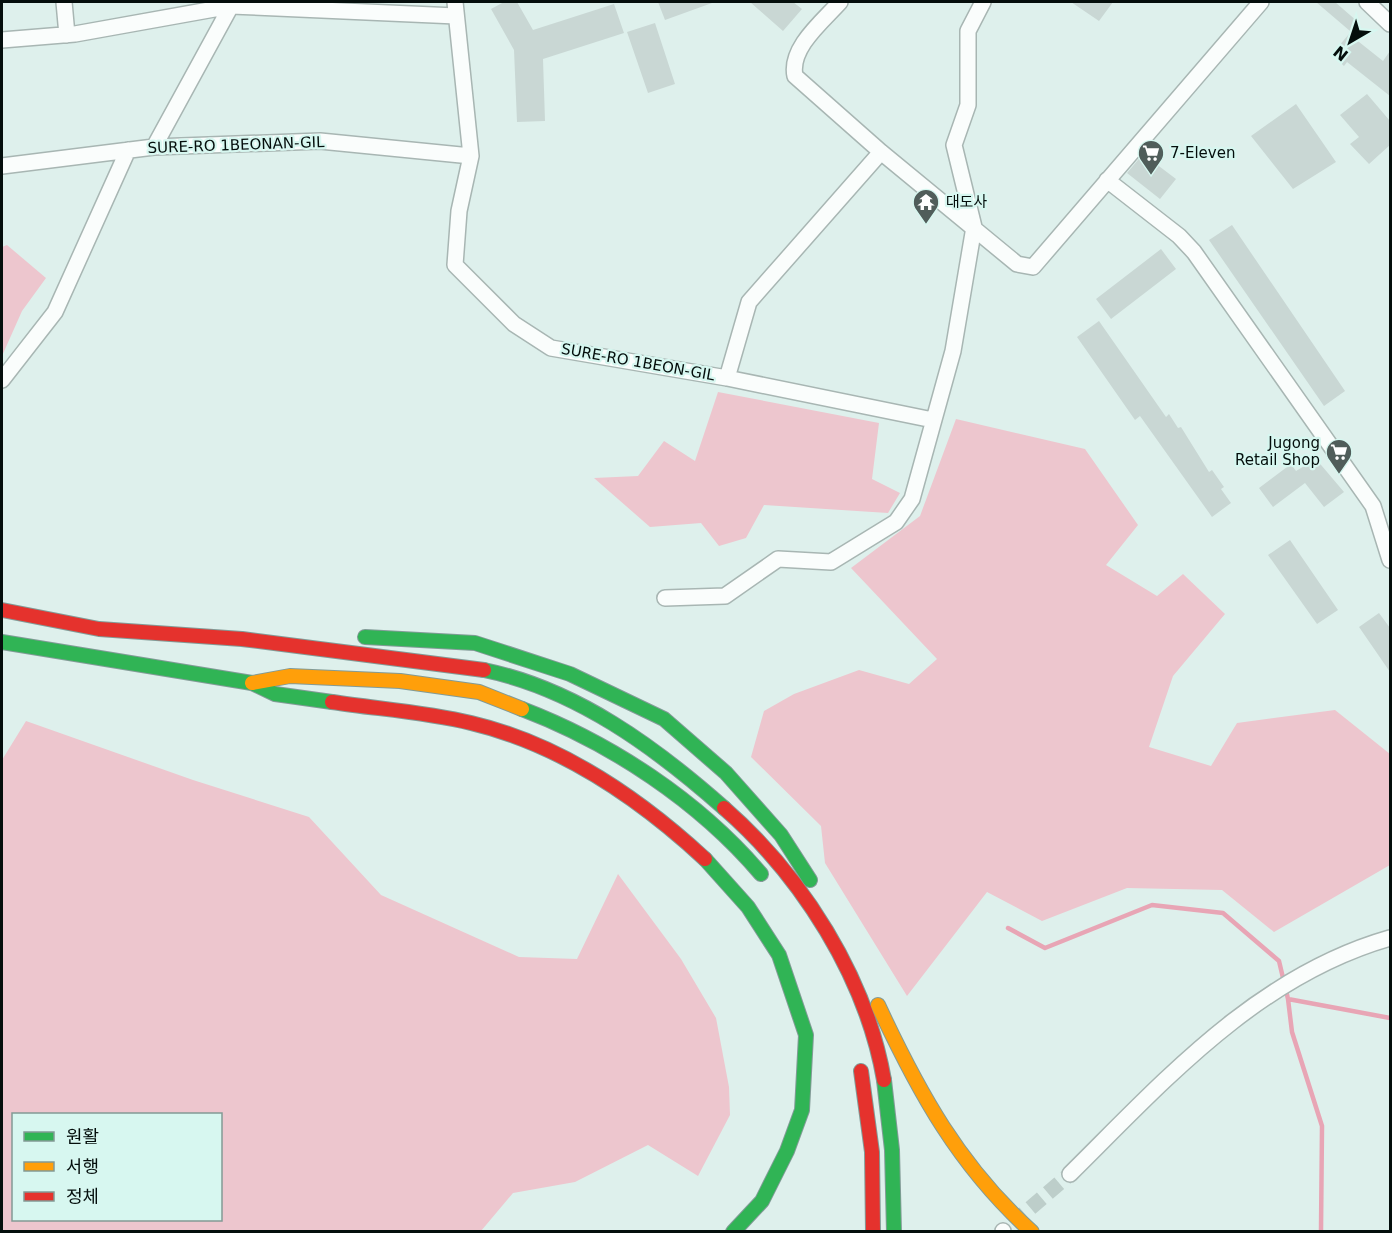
<svg xmlns="http://www.w3.org/2000/svg" width="1392" height="1233" viewBox="0 0 1392 1233" font-family="'DejaVu Sans','Noto Sans KR',sans-serif">
<style>
.forest{fill:#edc6ce;fill-rule:evenodd}
.lines{fill:none;stroke-linecap:round;stroke-linejoin:round}
.stream{stroke:#e8a5b5;stroke-width:4.5}
.building{fill:#c9d7d4}
.street-tunnel{stroke:#bdceca;stroke-width:15;stroke-dasharray:15 8;stroke-linecap:butt}
.street-casing{stroke:#a8b6b3;stroke-width:18}
.fast-casing{stroke:#829b97;stroke-width:16}
.slow-casing{stroke:#829b97;stroke-width:16}
.jam-casing{stroke:#829b97;stroke-width:16}
.street{stroke:#fafdfc;stroke-width:15}
.fast{stroke:#30b455;stroke-width:14}
.slow{stroke:#ff9f0a;stroke-width:14}
.jam{stroke:#e5322d;stroke-width:14}
.labels{text-anchor:middle;dominant-baseline:central;stroke-width:4.5;stroke-linejoin:round;paint-order:stroke}
.street-label{font-size:15px;fill:#040e0c;stroke:#d7f7f0}
.poi-label{font-size:15px;fill:#040e0c;stroke:#d7f7f0;text-anchor:start}
</style>
<rect width="100%" height="100%" fill="#def0ec"/>
<path class="forest" d="M7,245L46,278L22,311L2,356V247Z
M718,392L879,423L872,479L900,493L888,513L764,505L746,538L719,546L701,523L650,527L594,478L638,476L664,441L695,461Z
M956,419L1085,449L1138,525L1106,565L1157,596L1183,574L1225,614L1173,676L1149,747L1211,766L1237,723L1335,710L1390,754V865L1274,932L1222,890L1127,888L1042,921L987,892L907,996L825,863L821,826L751,757L764,711L794,694L859,670L909,684L937,659L851,568L920,516Z
M26,721L193,780L309,817L381,895L519,957L577,959L618,874L681,959L716,1018L729,1087L730,1115L698,1176L648,1145L575,1182L513,1193L481,1231H2V760ZM14,1114H220V1220H14Z"/>
<g class="lines">
<path class="stream" d="M1008,928L1045,948L1152,905L1223,913L1279,961L1288,999
M1321,1230L1322,1126L1292,1032L1288,999L1390,1018"/>
</g>
<path class="building" d="M504,2H517L533,30L614,4L624,33L543,59L545,121L517,122L514,50L491,9Z
M658,2H712V3L665,20Z
M750,2H793L802,9L783,31Z
M1071,2H1113L1099,21Z
M1316,2H1335L1358,22L1350,31Z
M655,23L675,84L648,93L627,32Z
M1349,34L1383,61L1390,51V96L1347,62L1344,66L1332,54Z
M1367,94L1390,121V145L1369,164L1350,144L1359,137L1340,115Z
M1296,104L1336,162L1293,189L1251,136Z
M1143,154L1176,179L1160,199L1127,173Z
M1232,225L1345,391L1324,406L1209,240Z
M1161,249L1176,269L1111,319L1096,299Z
M1099,321L1166,417L1169,414L1178,428L1181,427L1209,472L1212,470L1224,487L1221,489L1231,503L1212,517L1140,416L1135,420L1077,337Z
M1316,459L1344,492L1324,507L1305,483L1273,507L1259,488L1291,464L1296,471Z
M1290,540L1338,610L1317,624L1268,555Z
M1379,613L1390,628V672L1359,627Z"/>
<g class="lines">
<path class="street-tunnel" d="M1013,1223L1070,1174"/>
<g class="street-casing">
<path id="street" d="M64,2L67,35
M455,2L471,156L459,211L455,265L514,324L551,348L727,378L933,420
M840,2C823,21 789,48 795,76L881,152L1017,264L1033,267L1261,2
M1367,2L1390,24
M2,40L75,34L231,6L235,3
M154,147L231,6L456,16
M2,166L154,147L320,141L471,156
M1107,180L1179,236L1194,252L1373,506L1390,560
M727,378L749,302L881,152
M2,380L55,312L128,150
M665,598L725,596L778,559L831,562L896,522L912,499L953,351L974,227L954,145L968,105V31L983,2
M1070,1174C1165,1080 1257,976 1390,938
M1003,1232V1231"/>
</g>
<g class="fast-casing">
<path id="fast" d="M365,637L475,643L570,674L664,719L726,773L781,835L810,880
M2,642L252,683L275,694L332,702
M484,670C576,689 655,747 724,808
M522,709C611,743 699,801 761,874
M705,859L748,907L779,955L806,1035L802,1110L787,1151L762,1201L733,1232
M884,1080L892,1150L894,1232"/>
</g>
<g class="slow-casing">
<path id="slow" d="M252,683L290,676L400,681L479,692L522,709
M878,1005C919,1093 959,1166 1032,1232"/>
</g>
<g class="jam-casing">
<path id="jam" d="M2,610L99,629L242,639L484,670
M332,702C378,709 426,712 471,723C560,744 639,798 705,859
M724,808C802,876 866,977 884,1080
M861,1071L872,1152L873,1232"/>
</g>
<use href="#street" class="street"/>
<use href="#fast" class="fast"/>
<use href="#slow" class="slow"/>
<use href="#jam" class="jam"/>
</g>
<defs>
<g id="supermarket-pin" transform="scale(1.35)"><path d="M0 17L-7.5 6A9.5 9.5 0 1 1 7.5 6Z" fill="#505d5a" stroke="#d7f7f0"/><path d="M-6-5.5h2.5l.6 2H6L4.5 2H-2.5L-4.4-4H-6ZM-1.5 3.2a1.3 1.3 0 1 0 .1 0ZM3 3.2a1.3 1.3 0 1 0 .1 0Z" fill="#fff"/></g>
<g id="temple-pin" transform="scale(1.35)"><path d="M0 17L-7.5 6A9.5 9.5 0 1 1 7.5 6Z" fill="#505d5a" stroke="#d7f7f0"/><path d="M0-6L5-2H3V0L6.5 2.5H4V6H1.5V3h-3V6H-4V2.5H-6.5L-3 0V-2H-5Z" fill="#fff"/></g>
</defs>
<g fill-rule="evenodd">
<use href="#supermarket-pin" x="1151" y="153"/>
<use href="#temple-pin" x="926" y="202"/>
<use href="#supermarket-pin" x="1339" y="452"/>
</g>
<g class="labels">
<g class="street-label">
<text transform="translate(236 145) rotate(-2)">SURE-RO 1BEONAN-GIL</text>
<text transform="translate(638 362) rotate(10)">SURE-RO 1BEON-GIL</text>
</g>
<g class="poi-label">
<text x="1170" y="153">7-Eleven</text>
<text x="946" y="202">대도사</text>
<text x="1320" y="443" text-anchor="end">Jugong<tspan x="1320" dy="17">Retail Shop</tspan></text>
</g>
</g>
<rect width="1392" height="1233" fill="none" stroke="#040e0c" stroke-width="6"/>
<rect x="12" y="1113" width="210" height="108" fill="#d7f7f0" stroke="#839a95" stroke-width="1.5"/>
<rect x="24" y="1132" width="30" height="9" fill="#30b455" stroke="#839a95" stroke-width="1.5"/>
<text x="66" y="1143" font-size="18" fill="#040e0c">원활</text>
<rect x="24" y="1162" width="30" height="9" fill="#ff9f0a" stroke="#839a95" stroke-width="1.5"/>
<text x="66" y="1173" font-size="18" fill="#040e0c">서행</text>
<rect x="24" y="1192" width="30" height="9" fill="#e5322d" stroke="#839a95" stroke-width="1.5"/>
<text x="66" y="1203" font-size="18" fill="#040e0c">정체</text>
<g transform="translate(1350 42) rotate(219)" stroke="#d7f7f0" stroke-width="4.5" paint-order="stroke">
<path d="M0-4.5L10 22L0 15L-10 22Z" fill="#040e0c"/>
<text y="-9" font-size="16" font-weight="bold" text-anchor="middle" fill="#040e0c">N</text>
</g>
</svg>
